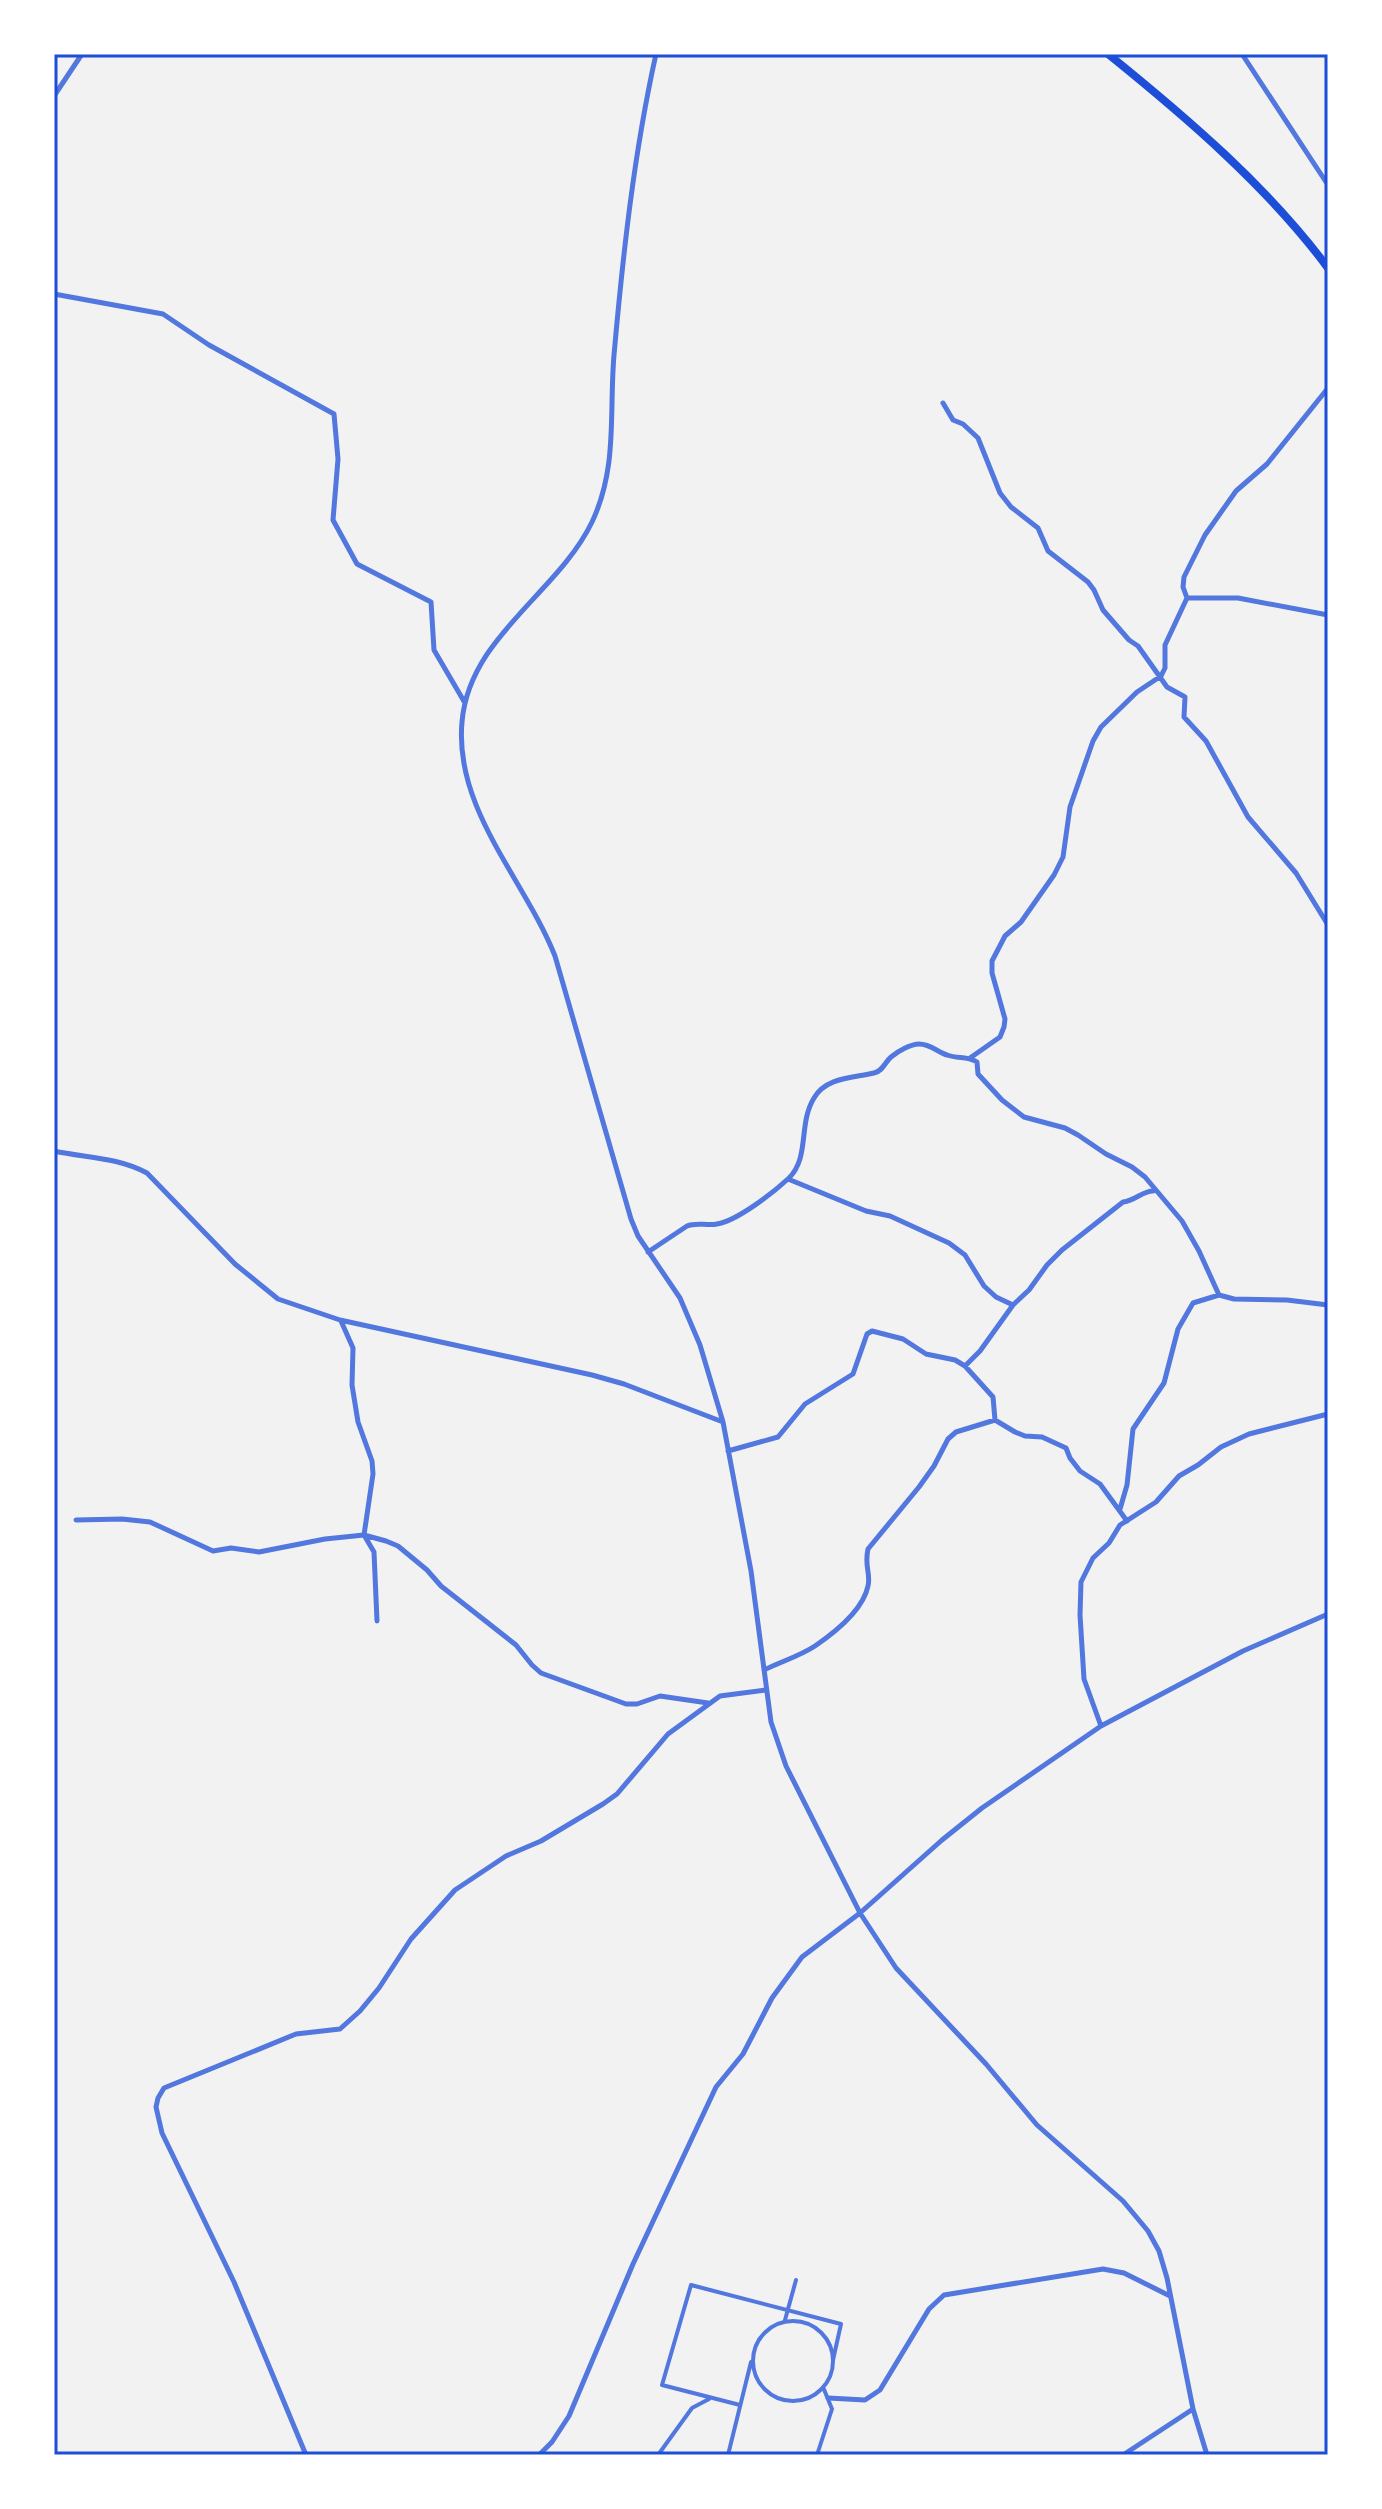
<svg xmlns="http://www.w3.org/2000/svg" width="1382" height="2509" viewBox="0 0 1382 2509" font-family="Signika,sans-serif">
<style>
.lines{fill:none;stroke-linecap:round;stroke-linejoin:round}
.pedestrian{stroke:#5277de;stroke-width:4}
.minor{stroke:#5277de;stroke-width:5}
.trunk{stroke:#1d4ed8;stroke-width:8}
.neatline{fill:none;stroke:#1d4ed8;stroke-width:3}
</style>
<rect width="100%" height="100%" fill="#f2f2f2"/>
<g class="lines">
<path class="pedestrian" d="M785,2320L796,2280
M753 2361a40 40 0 1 1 80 0a40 40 0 1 1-80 0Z
M740,2405L662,2385L691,2285L841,2324L833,2360
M658,2455L692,2408L709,2399
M728,2455L751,2362
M817,2455L832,2409L823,2387"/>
<path class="minor" d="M656,54C634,153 623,254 614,355C609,413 618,467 592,522C558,593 469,637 462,722C454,809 525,880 555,956L631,1219L638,1236L680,1298L700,1345L723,1422L751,1571L771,1722L786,1766L860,1913L896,1968L986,2064L1037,2125L1123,2201L1148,2231L1159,2251L1167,2278L1193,2409L1207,2455
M1242,54L1328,185
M54,96L82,54
M54,294L163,314L209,345L334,414L338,459L333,520L357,564L431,602L434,650L465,703
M943,403L953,420L963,424L978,438L1000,493L1011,507L1038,528L1048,551L1088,582L1094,590L1103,610L1129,640L1138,646L1167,687L1185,697L1184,717L1206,741L1248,817L1296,873L1328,925
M1187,598H1238L1328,615
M970,1058L1000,1037L1004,1027L1005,1019L992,973V961L1005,936L1021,922L1054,875L1063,857L1070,807L1093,741L1101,727L1137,692L1161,676L1165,668V645L1187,598L1183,587L1184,577L1205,535L1236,491L1267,464L1328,388
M54,1151C86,1158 117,1157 147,1173L235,1264L278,1299L340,1320L592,1375L624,1384L723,1422
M788,1179L866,1211L890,1216L949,1243L965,1255L984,1286L996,1297L1013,1305
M648,1252L687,1226C696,1222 707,1226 717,1224C737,1221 774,1192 789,1178C810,1157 798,1124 814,1098C826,1077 853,1078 874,1073C883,1071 885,1062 891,1057C898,1051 911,1044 919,1044C931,1044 937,1052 947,1055C958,1059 968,1056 977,1062L978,1074L1002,1100L1024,1117L1065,1128L1078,1135L1106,1154L1132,1167L1145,1177L1182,1221L1199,1251L1219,1295
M341,1321L353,1348L352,1385L358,1422L372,1461L373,1474L364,1535L374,1552L377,1621
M965,1366L980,1351L1013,1305L1029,1290L1047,1265L1062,1250L1123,1202C1135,1201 1142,1191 1153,1191
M728,1451L778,1437L805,1404L853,1374L867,1334L872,1331L903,1339L926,1354L955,1360L965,1366L993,1397L995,1420
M1120,1509L1127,1485L1133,1429L1164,1383L1178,1329L1193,1303L1219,1295L1234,1299L1287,1300L1328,1305
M76,1520L122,1519L150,1522L213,1551L231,1548L259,1552L325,1539L364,1535L386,1541L398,1546L427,1570L441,1586L516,1645L532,1665L541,1673L626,1704H637L660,1696L708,1703
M764,1670C780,1662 800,1656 815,1646C834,1633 863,1610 868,1586C871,1574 864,1566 868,1549L919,1487L934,1466L948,1439L956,1432L995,1420L1015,1432L1025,1436L1042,1437L1066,1448L1070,1458L1080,1471L1100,1484L1127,1521
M1101,1726L1084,1679L1080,1615L1081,1582L1093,1558L1109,1543L1120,1525L1156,1502L1179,1476L1198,1465L1221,1447L1249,1434L1328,1414
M828,2398L865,2400L880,2390L929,2309L944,2295L1103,2269L1124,2273L1170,2296
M306,2455L234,2282L162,2133L156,2107L158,2098L164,2088L296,2034L340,2029L360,2011L379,1988L411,1939L455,1890L506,1856L541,1841L603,1804L617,1794L668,1734L720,1696L766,1690
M539,2455L552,2442L569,2416L633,2264L716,2087L743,2054L772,1998L802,1957L860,1913L942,1840L982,1808L1101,1726L1243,1651L1328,1614
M1123,2455L1193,2409"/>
<path class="trunk" d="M1108,54C1186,117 1268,187 1328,268"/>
</g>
<rect width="1382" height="2509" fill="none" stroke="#ffffff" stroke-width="112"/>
<rect x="56" y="56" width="1270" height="2397" class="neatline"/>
</svg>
